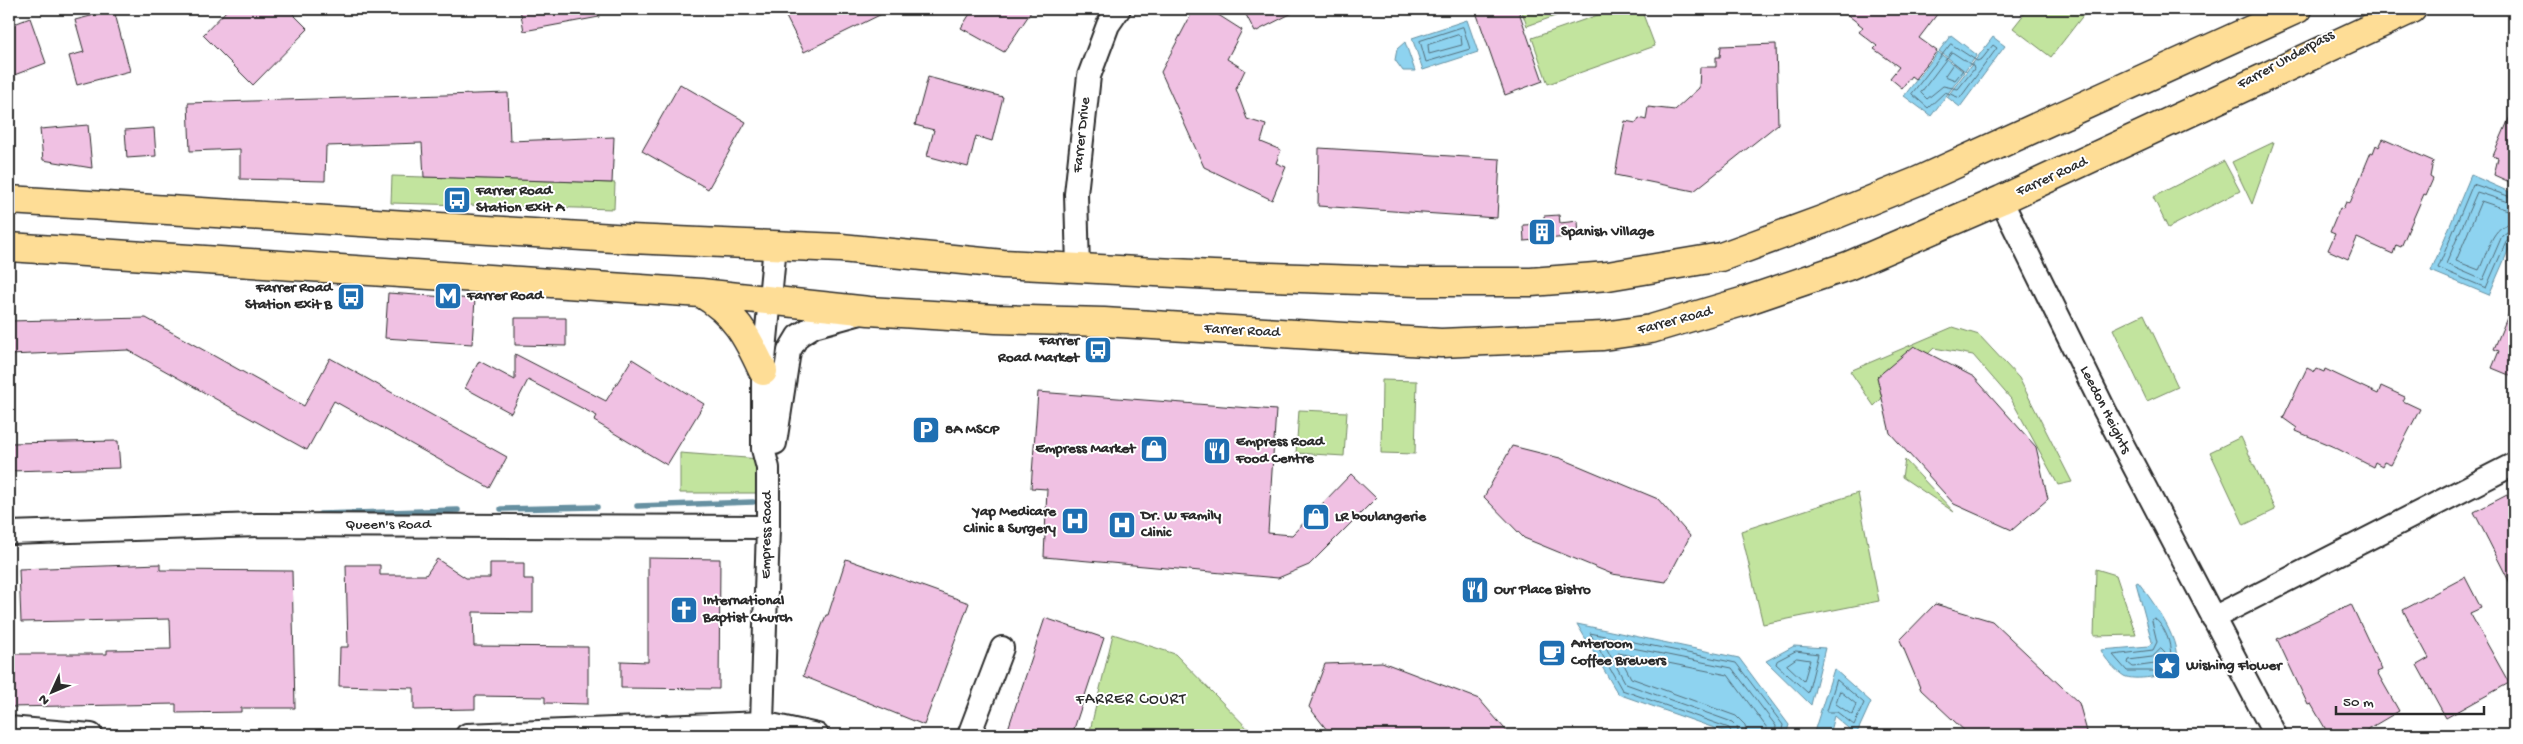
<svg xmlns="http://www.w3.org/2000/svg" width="2523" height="744" viewBox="0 0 2523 744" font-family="'Gochi Hand',sans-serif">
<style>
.green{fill:#c2e49e;stroke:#768864}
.water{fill:#8ed3f0;stroke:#6690a1}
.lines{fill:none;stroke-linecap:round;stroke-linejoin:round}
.shore{stroke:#536e7a;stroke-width:1}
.stream{stroke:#6690a1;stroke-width:5.5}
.building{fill:#f0c1e3;stroke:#2b2b2b}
.street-casing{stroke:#2b2b2b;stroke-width:26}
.highway-casing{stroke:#2b2b2b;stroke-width:31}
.street{stroke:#fff;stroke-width:22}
.highway{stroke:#fedd96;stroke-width:28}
.labels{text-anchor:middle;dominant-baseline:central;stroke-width:4;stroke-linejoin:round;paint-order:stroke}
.street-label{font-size:15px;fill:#2b2b2b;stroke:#fff}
.poi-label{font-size:15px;font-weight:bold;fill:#2b2b2b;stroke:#fff;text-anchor:start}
.neighbourhood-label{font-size:16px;letter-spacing:1px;fill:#2b2b2b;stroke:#fff}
</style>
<rect width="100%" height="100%" fill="#fff"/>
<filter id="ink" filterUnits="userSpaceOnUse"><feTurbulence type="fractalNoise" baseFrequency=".02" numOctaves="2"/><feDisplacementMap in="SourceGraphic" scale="10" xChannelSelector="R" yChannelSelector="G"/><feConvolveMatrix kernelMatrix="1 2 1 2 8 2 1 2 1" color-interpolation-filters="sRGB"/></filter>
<g filter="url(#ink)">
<path class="green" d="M1521,9H1575L1527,26Z
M1615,9H1641L1655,46L1548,84L1532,38Z
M2028,9H2088L2051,57L2013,28Z
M2274,142L2252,204L2232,162Z
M2224,161L2240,191L2168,228L2153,197Z
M392,176L615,183L614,209L391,203Z
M2144,314L2178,387L2147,401L2113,329Z
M1953,327L1979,335L2019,378L2072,482L2058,485L2011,399L1973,355L1934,348L1874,406L1850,371Z
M1382,380L1417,381L1415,454L1381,453Z
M1299,410L1347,412L1344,456L1296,453Z
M2241,437L2275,510L2244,525L2210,452Z
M680,453L760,459L764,493H680Z
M1905,460L1954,512L1902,477Z
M1858,493L1879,601L1763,624L1741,531Z
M2096,569L2116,575L2136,635L2094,636Z
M1113,634L1175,654L1254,735H1089Z"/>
<path class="water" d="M1467,20L1478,52L1423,70L1412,38Z
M1951,35L1977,55L1965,71L1939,51Z
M1993,37L2005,46L1960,107L1947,97Z
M1405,42L1415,71H1403L1395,60L1397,49Z
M1938,52L1964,72L1931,116L1904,96Z
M2471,175L2514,194V242H2512L2489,295L2431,271Z
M2138,582C2152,600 2186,646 2174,667C2169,677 2133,681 2124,676C2116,671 2104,658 2101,650L2149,646L2152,642L2136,583Z
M1577,624L1739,658L1789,725L1786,735H1734L1618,694Z
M1794,646L1825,648L1811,705L1766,661Z
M1834,669L1871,702L1856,735L1834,716L1829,735H1813Z"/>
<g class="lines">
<path class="shore" d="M1463,27L1470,49L1426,62L1420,41Z
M1458,35L1461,37L1462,45L1429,54L1428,45Z
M1951,44L1977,61L1982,59L1993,45L1997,48L1960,98L1945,92L1928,108L1912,94Z
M1952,52L1973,66L1974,69L1958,89L1943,86L1927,99L1921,93Z
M1954,63L1963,70L1955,80L1945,76Z
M2514,198L2473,184L2438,268L2486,288L2507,240L2514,237
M2514,204L2477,192L2446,264L2483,280L2502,236L2507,232L2514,231
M2514,212L2481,201L2456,261L2479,270C2488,253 2491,224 2514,223
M2154,618C2167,628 2173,648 2170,665L2158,671H2127L2113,655L2153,650L2157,642L2152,621Z
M2161,649L2165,653L2162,663L2133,667L2128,663L2129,660L2152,657Z
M1796,651L1818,654L1808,693L1776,664L1777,661Z
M1797,658L1810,660L1804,681L1787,665Z
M1837,680L1864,703L1854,725L1837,712H1827Z
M1840,691L1856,704L1852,715L1836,704Z
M1733,735L1729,728L1622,690L1590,633L1736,663L1783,725L1781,735
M1739,735L1737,727L1732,722L1626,684L1603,642L1732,668L1776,726L1775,735
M1747,735L1745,725L1736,716L1631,678L1618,653L1728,675L1767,728V735"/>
<path class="stream" d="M637,506L753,502
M501,509L597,507
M320,514L458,510"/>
</g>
<path class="building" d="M228,9H288L308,29L253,85L203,35Z
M520,9H598L599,17L524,31Z
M782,9H892L804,52Z
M973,9H1033L1004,52L961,28Z
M1194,9H1209L1242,30L1227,59L1245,70L1236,89L1247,119L1266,125L1261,142L1281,150L1276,163L1286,167L1272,200L1204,167L1161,72Z
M1243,9H1300L1255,32Z
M1475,9H1518L1543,81L1505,95Z
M1840,9H1941L1919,38L1937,51L1915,79L1911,76L1902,88L1890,78L1899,67L1874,49L1877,46L1859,32L1863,27Z
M114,10L130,71L77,85L69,56L84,52L75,20Z
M30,18L46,63L9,77V26Z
M1776,44L1778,124L1694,191L1615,175L1625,121L1636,123L1639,118L1646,120L1648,107L1675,110L1699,88L1700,67H1716V57H1720L1721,46Z
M928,77L1003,97L992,141L976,136L968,167L927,156L934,130L915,125Z
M680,84L746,122L708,189L642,151Z
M508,93L510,141L614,137L612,183L424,177L422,143L326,146L325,181L240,179V149L190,151L188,103Z
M2514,107V184L2494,175L2498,158L2493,156Z
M88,125L92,168L43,160L40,129Z
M154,128L156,156L127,158L125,130Z
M2383,139L2433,161L2430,177L2433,179L2426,195L2424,194L2401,247L2396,245L2393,254L2357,238L2348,259L2328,250L2335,234L2330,232L2340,208L2343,209L2346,202L2350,203L2371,152L2373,153L2376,145L2379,147Z
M1319,148L1500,159L1497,218L1318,206Z
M1559,215L1560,223L1578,221L1579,236L1524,241L1523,225L1544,224V216Z
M388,293L475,299L472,344L385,338Z
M2514,301V377L2492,368L2499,351L2494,349Z
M146,318L304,406L330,358L507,457L490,488L334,401L307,450L128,350L9,355V321Z
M515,318H566V346L515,345Z
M1914,346L1974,377L2036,447L2048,499L2012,530L1954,504L1890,433L1877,377Z
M515,354L606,401L632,359L704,404L667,465L594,421L597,416L528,380L511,413L465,388L479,361L515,380Z
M2307,368L2315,372L2317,369L2324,372L2325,369L2378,394L2381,386L2405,397L2403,401L2420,409L2391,465L2384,462L2382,466L2375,462L2373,467L2334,447L2296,431L2297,428L2283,418Z
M1038,392L1276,410L1268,533L1292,535L1351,474L1376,498L1309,565L1278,578L1044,557L1047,489L1031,488Z
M118,441L120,468L9,471V443Z
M1512,446L1560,458L1658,499L1690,536L1666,582L1612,574L1524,538L1484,497Z
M2507,495L2514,509V591L2474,512Z
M648,558L720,559L719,689L621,688V661L648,662Z
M437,559L466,578H490V563H524V579H533V613L473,612L474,646L588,647V704L545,703V697L475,696V709L414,710V688L339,686L340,647H348L346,565H380V575H426Z
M846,559L969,603L924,725L803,676L826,615H828Z
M160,564V570L292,571L295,708H241V712L176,713V704L9,707V654H107V650L171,649L170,619L21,622L19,569Z
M2465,577L2481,608L2470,613L2509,683L2446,718L2417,665L2429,658L2403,610Z
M1935,604L1992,621L2079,703L2088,735H1969L1921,690L1900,640Z
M2351,604L2382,670L2377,672L2399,711L2358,735H2329L2311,704L2308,705L2277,639Z
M1045,618L1104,638L1072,735H1006Z
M1382,662L1479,699L1510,735H1331L1309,707L1325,664Z"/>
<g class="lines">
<g class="street-casing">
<path id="street" d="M2001,200L2105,411L2275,735
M1078,268L1076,194L1089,76L1108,25L1119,9
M775,443L789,351L798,336L814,326L861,313
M9,533L258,525L768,527
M2213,618L2514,464
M762,723L768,527V468L763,449V371L775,246
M9,728L91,735
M467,735L762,723L817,735
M969,735L1002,648"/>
</g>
<g class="highway-casing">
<path id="highway" d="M9,200L630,239L841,248L1003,264L1213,275L1418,282H1531L1608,276L1721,257L1822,220L1918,181L2297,9
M9,247L701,293L869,311L996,319L1104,322L1441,343L1603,336L1651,329L1745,301L1848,266L2001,200L2412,9
M701,293C735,313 747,336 763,371"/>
</g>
<use href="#street" class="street"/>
<use href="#highway" class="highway"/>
</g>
</g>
<defs>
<g id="bus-square" transform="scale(1.4375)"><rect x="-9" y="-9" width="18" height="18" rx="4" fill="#1f6fb2" stroke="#fff"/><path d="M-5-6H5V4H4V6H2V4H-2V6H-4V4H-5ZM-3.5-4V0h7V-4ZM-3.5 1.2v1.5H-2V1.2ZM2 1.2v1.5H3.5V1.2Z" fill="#fff"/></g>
<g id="building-square" transform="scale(1.4375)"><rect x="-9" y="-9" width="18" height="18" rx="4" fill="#1f6fb2" stroke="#fff"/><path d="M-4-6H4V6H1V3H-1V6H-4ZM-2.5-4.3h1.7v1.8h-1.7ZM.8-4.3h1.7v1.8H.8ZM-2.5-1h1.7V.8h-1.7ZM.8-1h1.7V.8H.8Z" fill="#fff"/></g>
<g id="metro-square" transform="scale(1.4375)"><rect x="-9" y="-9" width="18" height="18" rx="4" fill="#1f6fb2" stroke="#fff"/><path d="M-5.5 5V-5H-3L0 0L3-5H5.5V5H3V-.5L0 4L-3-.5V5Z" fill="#fff"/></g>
<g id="parking-square" transform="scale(1.4375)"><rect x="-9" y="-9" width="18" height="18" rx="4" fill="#1f6fb2" stroke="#fff"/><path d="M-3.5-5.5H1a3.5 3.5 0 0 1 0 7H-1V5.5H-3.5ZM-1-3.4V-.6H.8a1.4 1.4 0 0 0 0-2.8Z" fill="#fff"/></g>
<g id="shop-square" transform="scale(1.4375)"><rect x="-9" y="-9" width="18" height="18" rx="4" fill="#1f6fb2" stroke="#fff"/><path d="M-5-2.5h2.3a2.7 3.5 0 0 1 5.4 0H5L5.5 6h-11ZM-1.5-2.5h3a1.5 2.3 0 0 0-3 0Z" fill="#fff"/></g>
<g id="restaurant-square" transform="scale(1.4375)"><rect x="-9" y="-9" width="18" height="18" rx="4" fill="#1f6fb2" stroke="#fff"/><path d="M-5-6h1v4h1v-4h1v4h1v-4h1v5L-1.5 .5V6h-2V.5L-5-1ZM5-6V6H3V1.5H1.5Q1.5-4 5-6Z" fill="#fff"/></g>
<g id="hospital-square" transform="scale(1.4375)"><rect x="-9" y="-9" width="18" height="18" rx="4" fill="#1f6fb2" stroke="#fff"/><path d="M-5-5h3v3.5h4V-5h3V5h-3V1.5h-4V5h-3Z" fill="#fff"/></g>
<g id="church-square" transform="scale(1.4375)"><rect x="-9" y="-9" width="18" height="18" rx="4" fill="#1f6fb2" stroke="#fff"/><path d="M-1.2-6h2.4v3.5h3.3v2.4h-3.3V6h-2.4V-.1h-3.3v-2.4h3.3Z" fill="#fff"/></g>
<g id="cafe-square" transform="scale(1.4375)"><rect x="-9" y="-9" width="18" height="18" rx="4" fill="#1f6fb2" stroke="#fff"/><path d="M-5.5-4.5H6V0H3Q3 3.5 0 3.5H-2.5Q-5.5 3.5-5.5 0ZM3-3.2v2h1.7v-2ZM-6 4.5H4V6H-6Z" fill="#fff"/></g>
<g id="sight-square" transform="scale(1.4375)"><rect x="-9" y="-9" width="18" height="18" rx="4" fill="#1f6fb2" stroke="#fff"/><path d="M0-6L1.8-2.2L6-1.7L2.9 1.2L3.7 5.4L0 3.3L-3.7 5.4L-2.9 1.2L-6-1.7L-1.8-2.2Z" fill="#fff"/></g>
</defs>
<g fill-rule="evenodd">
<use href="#bus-square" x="457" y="200"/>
<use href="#building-square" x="1542" y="232"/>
<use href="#metro-square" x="448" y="296"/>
<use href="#bus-square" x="351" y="297"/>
<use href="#bus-square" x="1098" y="350"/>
<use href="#parking-square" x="926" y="430"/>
<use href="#shop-square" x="1154" y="449"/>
<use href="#restaurant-square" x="1217" y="451"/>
<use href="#shop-square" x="1316" y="517"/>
<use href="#hospital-square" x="1075" y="521"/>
<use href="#hospital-square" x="1122" y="525"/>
<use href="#restaurant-square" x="1475" y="590"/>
<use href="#church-square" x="684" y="610"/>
<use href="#cafe-square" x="1552" y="653"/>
<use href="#sight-square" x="2167" y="666"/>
</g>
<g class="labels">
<g class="street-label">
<text transform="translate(2286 60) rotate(-29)">Farrer Underpass</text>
<text transform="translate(1082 135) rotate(-84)">Farrer Drive</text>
<text transform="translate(2052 177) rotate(-25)">Farrer Road</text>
<text transform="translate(1675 321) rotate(-15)">Farrer Road</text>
<text transform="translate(1242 331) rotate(3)">Farrer Road</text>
<text transform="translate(2105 410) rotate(63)">Leedon Heights</text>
<text x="388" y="525">Queen's Road</text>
<text transform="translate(767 535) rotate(-89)">Empress Road</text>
</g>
<g class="poi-label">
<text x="476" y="191">Farrer Road<tspan x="476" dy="17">Station Exit A</tspan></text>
<text x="1561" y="232">Spanish Village</text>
<text x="332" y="288" text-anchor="end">Farrer Road<tspan x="332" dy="17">Station Exit B</tspan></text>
<text x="467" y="296">Farrer Road</text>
<text x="1079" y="341" text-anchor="end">Farrer<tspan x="1079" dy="17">Road Market</tspan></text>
<text x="945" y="430">8A MSCP</text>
<text x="1236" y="442">Empress Road<tspan x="1236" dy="17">Food Centre</tspan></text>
<text x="1135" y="449" text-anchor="end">Empress Market</text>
<text x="1056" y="512" text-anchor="end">Yap Medicare<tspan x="1056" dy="17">Clinic &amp; Surgery</tspan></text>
<text x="1141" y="516">Dr. W Family<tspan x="1141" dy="17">Clinic</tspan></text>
<text x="1335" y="517">LR boulangerie</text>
<text x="1494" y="590">Our Place Bistro</text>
<text x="703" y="601">International<tspan x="703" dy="17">Baptist Church</tspan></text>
<text x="1571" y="644">Anteroom<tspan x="1571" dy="17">Coffee Brewers</tspan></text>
<text x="2186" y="666">Wishing Flower</text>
</g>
<g class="neighbourhood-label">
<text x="1131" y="700">FARRER COURT</text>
</g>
</g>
<rect width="2523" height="744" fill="none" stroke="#fff" stroke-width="30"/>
<rect x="15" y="15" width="2493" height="714" fill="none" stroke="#2b2b2b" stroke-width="2" filter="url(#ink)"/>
<g transform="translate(52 692) rotate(226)" stroke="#ffffff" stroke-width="4" paint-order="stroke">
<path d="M0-4L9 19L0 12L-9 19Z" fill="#2b2b2b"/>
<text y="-8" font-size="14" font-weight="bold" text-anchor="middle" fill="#2b2b2b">N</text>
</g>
<path d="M2336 706v8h148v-8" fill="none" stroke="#2b2b2b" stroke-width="2.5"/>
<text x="2343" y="706" font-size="15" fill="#2b2b2b" stroke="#ffffff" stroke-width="4" paint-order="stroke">50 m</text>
</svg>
